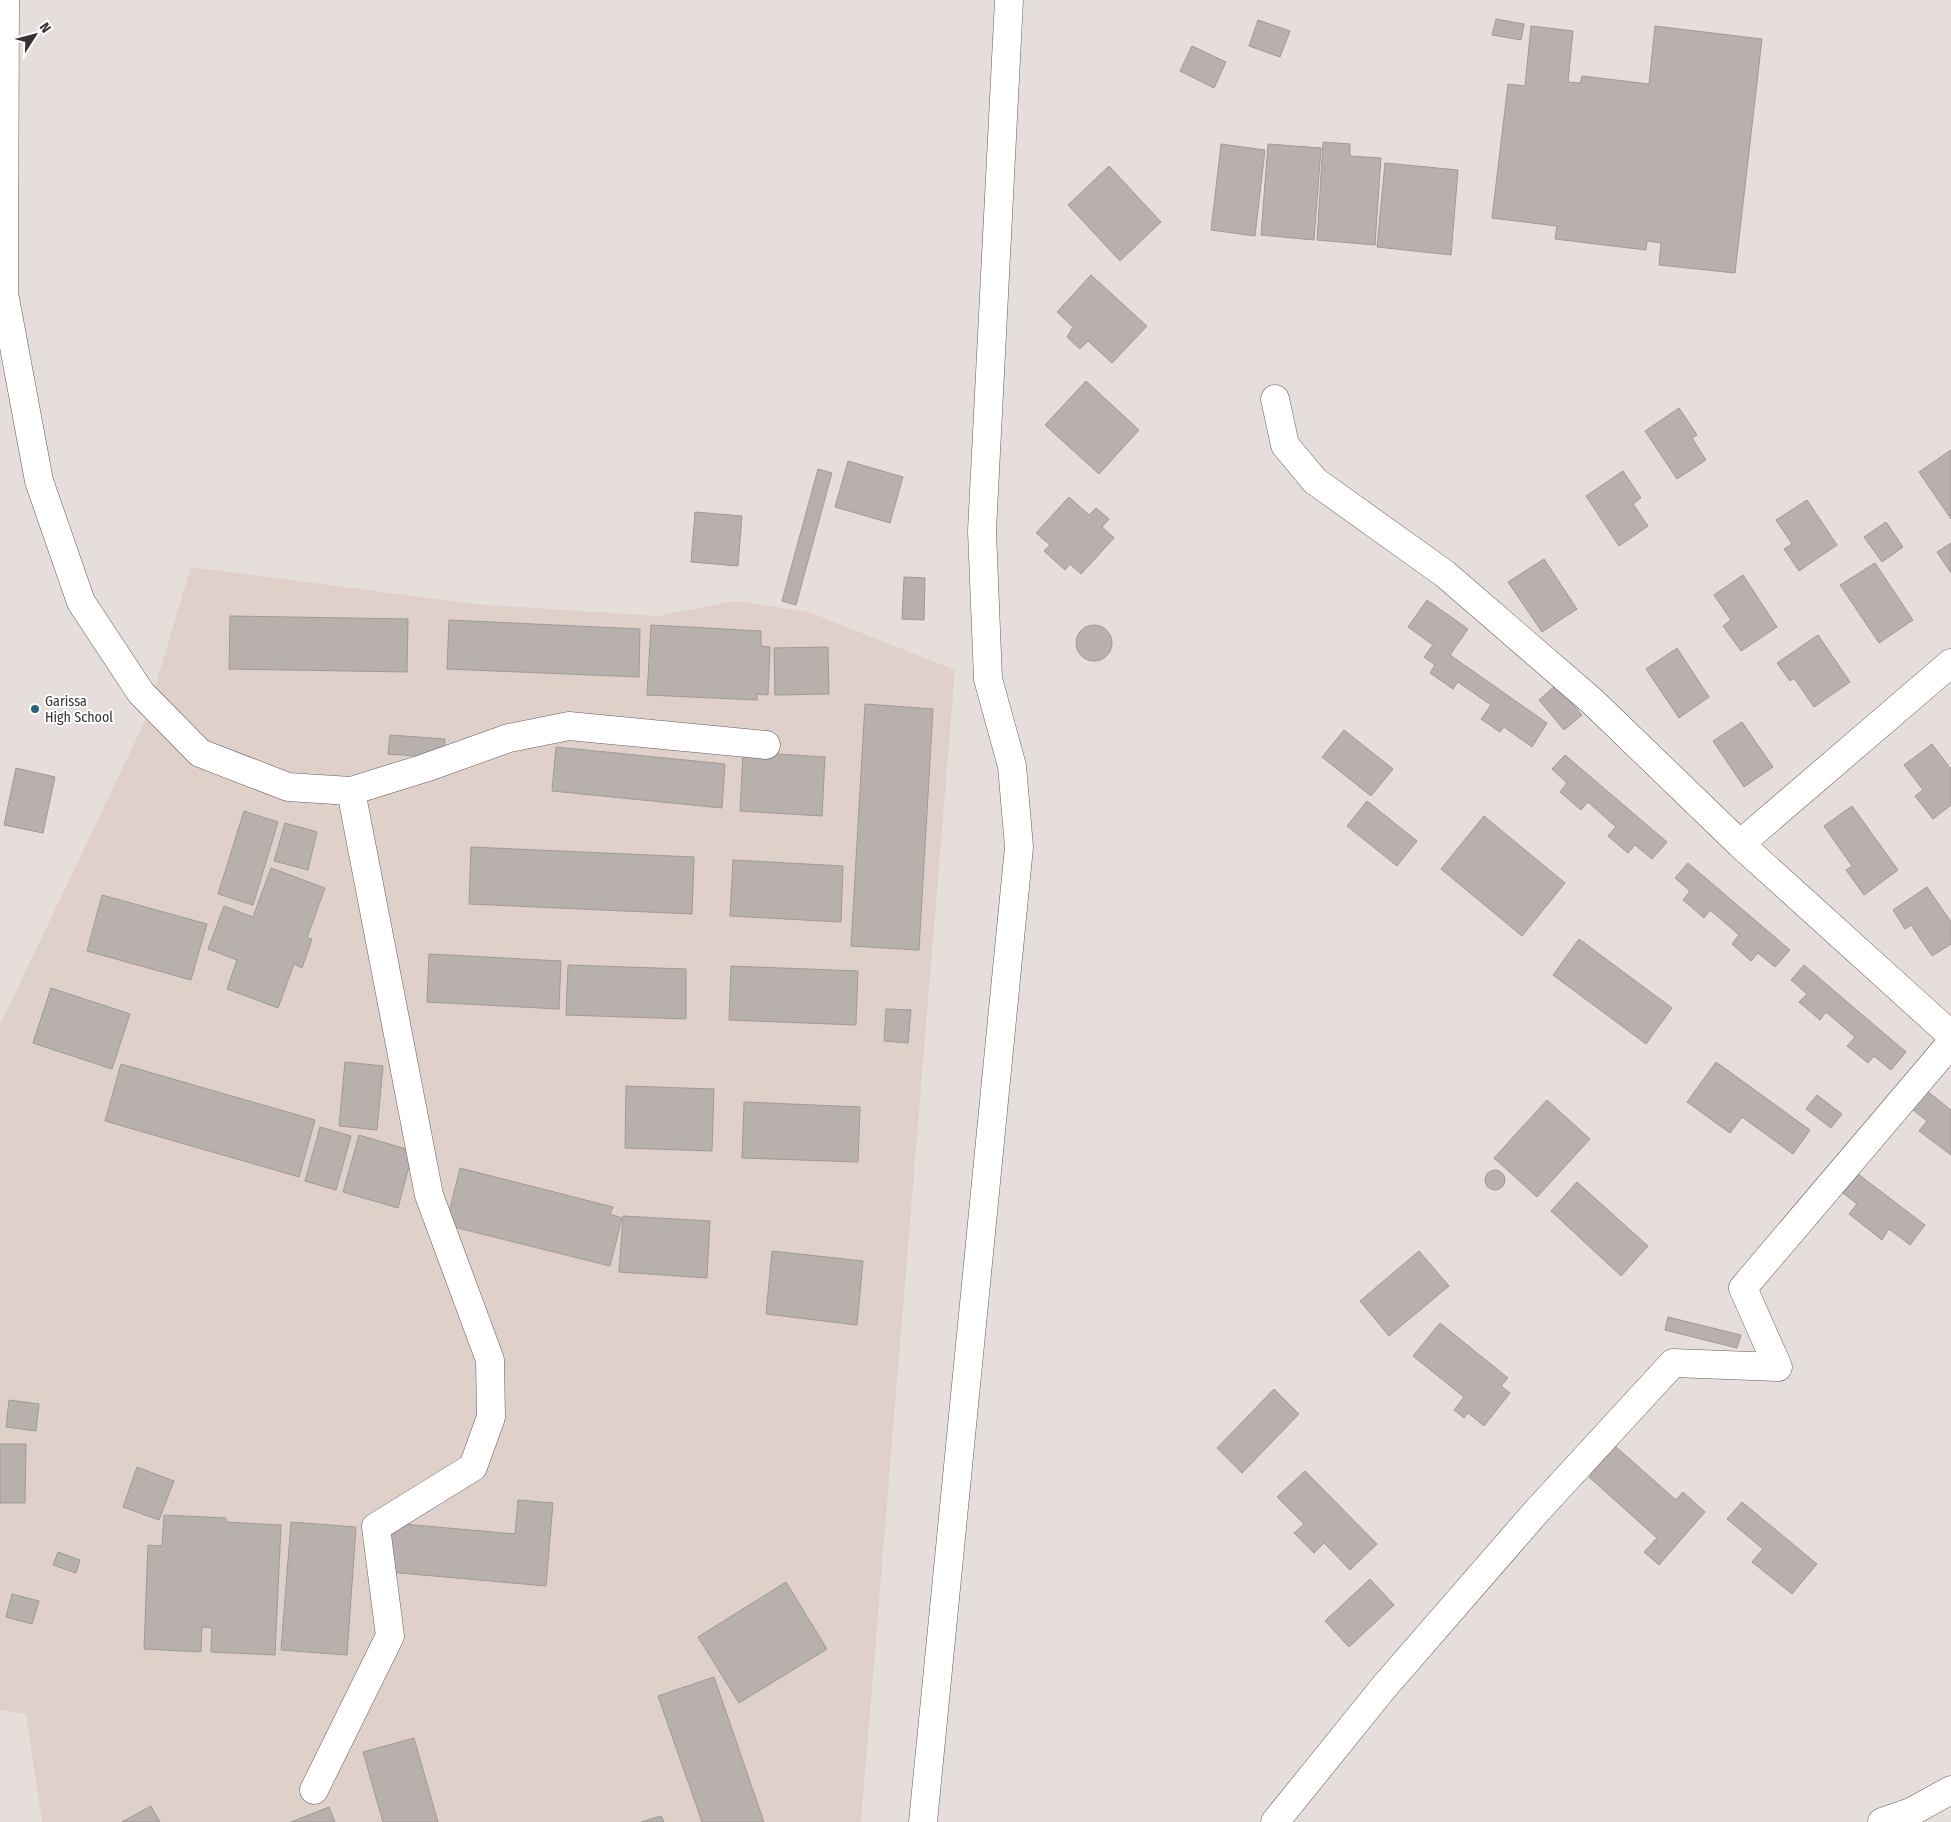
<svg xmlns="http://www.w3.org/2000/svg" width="1951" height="1822" viewBox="0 0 1951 1822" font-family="'Fira Sans Condensed',sans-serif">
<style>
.built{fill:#e0d0ca}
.building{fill:#b8b0ad;stroke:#a09996}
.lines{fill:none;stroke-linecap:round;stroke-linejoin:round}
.minor-casing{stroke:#645d5a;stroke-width:29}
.minor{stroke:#fff;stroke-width:28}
.poi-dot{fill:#26677b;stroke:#fff;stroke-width:2}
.labels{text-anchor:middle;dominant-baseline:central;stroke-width:4;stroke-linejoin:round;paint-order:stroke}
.poi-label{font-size:14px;fill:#363332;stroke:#fff;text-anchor:start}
</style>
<rect width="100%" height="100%" fill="#e6dedb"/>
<path class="built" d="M191,567L474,604L658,616L735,601L809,612L955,670L861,1822H42L26,1714L0,1710V1025L144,723Z"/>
<path class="building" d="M1496,19L1524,24L1521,40L1492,35Z
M1258,20L1290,31L1280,57L1249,46Z
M1531,26L1573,31L1568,82L1580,83L1582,76L1649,84L1655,26L1762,39L1735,273L1659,265L1661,243L1647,241L1646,250L1555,239L1557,226L1492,218L1508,84L1525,86Z
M1192,46L1226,62L1214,88L1180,71Z
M1323,142L1350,144V156L1381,158L1375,245L1317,240Z
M1221,144L1265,150L1255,236L1211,230Z
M1268,144L1321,148L1314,240L1261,235Z
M1385,163L1458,170L1451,255L1377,247Z
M1109,166L1161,222L1120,261L1068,205Z
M1091,275L1147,326L1112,363L1088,341L1080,349L1067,337L1073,327L1057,312Z
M1086,381L1139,430L1099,474L1045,425Z
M1679,408L1697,435L1692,438L1706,460L1677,479L1645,431Z
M1951,450V519L1919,472Z
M848,461L903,477L890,523L835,507Z
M818,469L832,473L796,605L782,601Z
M1623,471L1641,498L1633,504L1648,526L1619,546L1586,496Z
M1069,497L1089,515L1096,508L1109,519L1102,527L1114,538L1081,574L1070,564L1065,570L1044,551L1050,545L1036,533Z
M1807,500L1837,545L1799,571L1784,549L1792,544L1776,520Z
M695,512L742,516L738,566L691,562Z
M1886,522L1903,547L1882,562L1864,537Z
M1951,543V573L1937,552Z
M1544,559L1577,609L1542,632L1508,582Z
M1875,563L1913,620L1879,643L1840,585Z
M1743,575L1777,627L1741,651L1723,626L1731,620L1714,595Z
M904,577L925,578L924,620L902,619Z
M1427,600L1468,629L1450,655L1547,723L1532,747L1504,727L1500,732L1481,719L1491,705L1458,682L1453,689L1430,673L1435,665L1424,657L1433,645L1408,627Z
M230,616L408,619L407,672L229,669Z
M449,620L640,629L639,677L447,669Z
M651,625L761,631V646L770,647L768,695L757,694V700L647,695Z
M1076 643a18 18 0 1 1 36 0a18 18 0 1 1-36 0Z
M1818,635L1850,682L1814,707L1794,678L1790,681L1777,663Z
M828,647L829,694L775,695L774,648Z
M1677,648L1709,697L1679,718L1646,669Z
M1556,685L1582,715L1564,730L1539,700Z
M865,704L933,709L919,950L851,946Z
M1742,722L1773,767L1744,787L1713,741Z
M1344,730L1393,769L1371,796L1322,757Z
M390,735L445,739L444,758L388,754Z
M1932,744L1951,769V805L1933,819L1915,796L1923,790L1904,765Z
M556,747L725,764L722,808L552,791Z
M743,752L825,757L822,816L740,811Z
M1565,755L1667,842L1652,859L1635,845L1628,853L1608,836L1616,827L1588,802L1581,810L1560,792L1567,783L1552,769Z
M16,768L55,777L43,833L4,825Z
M1367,801L1417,841L1397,866L1347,826Z
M1852,806L1898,870L1864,895L1846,870L1852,866L1824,826Z
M244,811L278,822L253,905L218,894Z
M1484,816L1565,883L1522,936L1441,869Z
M285,823L317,832L308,870L274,861Z
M471,847L694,857L692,914L469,904Z
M733,860L843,866L841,922L730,916Z
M1688,863L1790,950L1775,967L1758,953L1751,961L1732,944L1739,935L1710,910L1704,918L1683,900L1690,891L1675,878Z
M271,868L325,888L307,938L312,939L302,968L294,964L278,1008L227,989L237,960L208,949L224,906L253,917Z
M1927,887L1951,922V944L1932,956L1911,925L1905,929L1893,910Z
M102,895L207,924L191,980L87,951Z
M1579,939L1672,1008L1646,1044L1553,975Z
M429,954L561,961L559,1009L427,1002Z
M568,965L686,969V1019L566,1015Z
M1804,965L1906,1052L1891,1070L1874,1056L1868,1063L1847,1046L1855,1037L1826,1012L1820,1020L1799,1002L1807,994L1791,980Z
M731,966L858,971L856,1025L729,1020Z
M51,988L130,1014L112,1069L33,1043Z
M886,1009L911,1010L908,1043L884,1041Z
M345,1062L383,1066L377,1130L339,1126Z
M1716,1062L1810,1130L1793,1154L1742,1117L1730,1133L1687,1102Z
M121,1064L315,1120L299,1177L105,1121Z
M626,1086L714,1089L712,1151L625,1148Z
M1927,1091L1951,1110V1155L1919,1131L1927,1121L1913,1110Z
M1817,1095L1842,1114L1831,1128L1806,1109Z
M1547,1100L1590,1139L1537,1197L1494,1158Z
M744,1102L860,1107L858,1162L742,1158Z
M320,1127L351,1136L336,1190L305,1181Z
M359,1135L413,1151L398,1208L343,1192Z
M460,1168L613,1207L610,1214L622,1218L610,1266L446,1225Z
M1485 1180a10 10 0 1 1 20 0a10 10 0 1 1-20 0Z
M1858,1174L1925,1225L1910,1245L1889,1229L1882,1240L1849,1214L1857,1204L1843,1193Z
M1577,1182L1648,1246L1621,1276L1551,1211Z
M623,1216L710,1221L707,1278L619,1272Z
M772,1251L863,1261L857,1325L766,1314Z
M1419,1251L1449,1286L1389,1336L1360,1301Z
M1668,1317L1741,1335L1737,1348L1665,1330Z
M1440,1323L1508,1378L1501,1386L1510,1393L1484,1426L1468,1413L1464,1418L1454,1410L1464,1397L1413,1356Z
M1274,1389L1299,1414L1242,1473L1217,1448Z
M9,1400L39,1404L36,1431L6,1427Z
M0,1444H26L25,1503H0Z
M1615,1446L1676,1500L1683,1492L1705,1512L1659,1565L1644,1552L1657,1538L1589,1477Z
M137,1467L174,1481L159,1520L123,1507Z
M1305,1471L1377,1544L1350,1570L1324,1543L1314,1553L1294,1533L1304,1524L1277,1497Z
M518,1500L553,1503L546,1586L389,1572L392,1523L515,1534Z
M1742,1502L1817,1564L1792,1594L1752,1562L1763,1549L1727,1519Z
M164,1515L226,1518V1522L281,1525L275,1655L211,1652L212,1628L202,1627L201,1652L144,1649L148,1545L162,1546Z
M291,1522L356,1527L347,1655L281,1650Z
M58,1552L80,1560L76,1573L53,1565Z
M1370,1579L1394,1605L1349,1647L1325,1621Z
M786,1582L827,1649L739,1703L698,1637Z
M12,1594L39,1601L32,1624L6,1617Z
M714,1677L764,1822H702L658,1696Z
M414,1738L438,1822H383L363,1752Z
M151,1806L160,1822H122Z
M329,1807L335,1822H291Z
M661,1816L664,1822H641Z"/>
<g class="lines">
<g class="minor-casing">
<path id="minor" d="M5,0L4,293L39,481L81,602L141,693L200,753L288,787L351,791L425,768L509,738L569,726L766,745
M1275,399L1285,445L1315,481L1445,574L1593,702L1740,844L1951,1035
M1740,844L1951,663
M314,1790L390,1636L376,1527L473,1467L491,1417L490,1360L429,1195L351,791
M923,1822L1019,847L1012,766L988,679L982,531L1009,0
M1275,1822L1384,1687L1536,1512L1673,1363L1778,1367L1743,1288L1951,1043
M1882,1822L1911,1812L1951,1790"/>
</g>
<use href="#minor" class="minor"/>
</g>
<circle class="poi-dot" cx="35" cy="709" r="5"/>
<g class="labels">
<g class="poi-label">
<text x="45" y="701">Garissa<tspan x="45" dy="16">High School</tspan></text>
</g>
</g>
<g transform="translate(35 35) rotate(54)" stroke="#ffffff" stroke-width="4" paint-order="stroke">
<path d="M0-4L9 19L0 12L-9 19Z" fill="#363332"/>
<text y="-8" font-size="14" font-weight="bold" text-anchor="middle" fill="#363332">N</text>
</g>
</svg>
